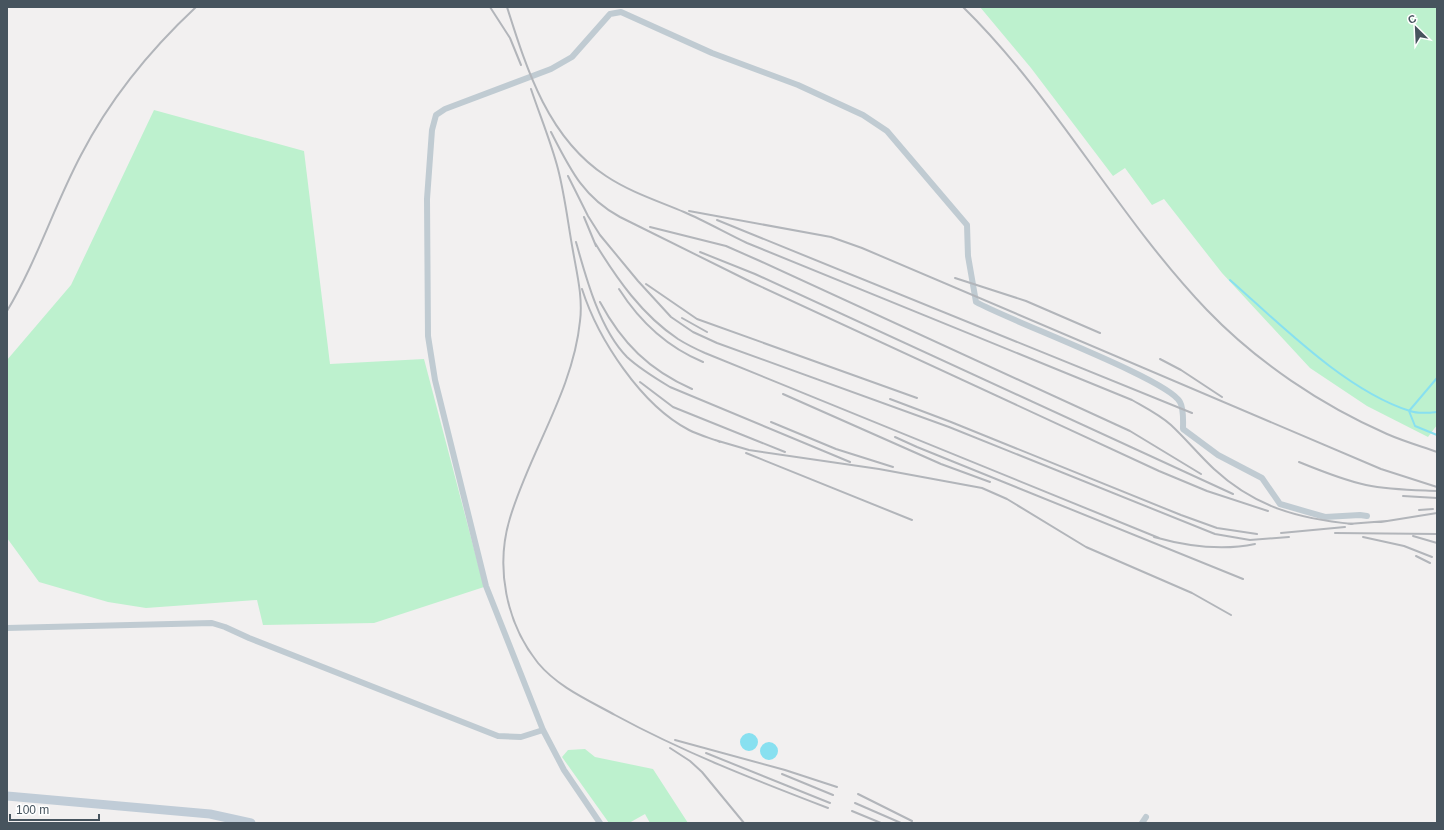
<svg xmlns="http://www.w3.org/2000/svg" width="1444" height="830" viewBox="0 0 1444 830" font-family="Arial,sans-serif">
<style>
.green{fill:#bdf1ce}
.water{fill:#88e0f0}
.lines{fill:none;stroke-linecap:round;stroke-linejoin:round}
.stream{stroke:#88e0f0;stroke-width:2}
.street{stroke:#c0cbd2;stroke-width:6}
.secondary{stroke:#c0ccd7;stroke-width:9}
.rail{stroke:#b2b5ba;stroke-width:2}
</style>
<rect width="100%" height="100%" fill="#f2f0f0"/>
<path class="green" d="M980,7H1437V425L1428,437L1367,406L1310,368L1222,273L1164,199L1152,205L1125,168L1113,176L1031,68Z
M154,110L304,151L330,364L424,359L484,587L374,623L263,625L257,600L146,608L108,602L39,582L7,538V360L71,285Z
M585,749L595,757L653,769L688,823H650L645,814L629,823H609L562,757L568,750Z"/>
<path class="water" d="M740 742a9 9 0 1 1 18 0a9 9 0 1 1-18 0Z
M760 751a9 9 0 1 1 18 0a9 9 0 1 1-18 0Z"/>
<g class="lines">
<path class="stream" d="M1230,280C1280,324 1346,391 1410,411C1418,414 1428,413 1437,412
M1437,378L1409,411L1415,426L1437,435"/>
<path class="street" d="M7,628L212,623L225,627L249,638L498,736L521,737L543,730
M600,823L564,770L543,730L486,586L435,380L428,336L427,199L432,130L436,115L445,109L551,69L572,57L610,14L621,12L712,53L798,85L863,115L887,131L967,225L968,256L976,302C1010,321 1168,379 1180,402C1184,409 1183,421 1183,429L1218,455L1262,478L1280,504L1325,517L1360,515L1367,516
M1142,823L1146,817"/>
<path class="secondary" d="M7,796L210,814L251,823"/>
<path class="rail" d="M490,7L510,38L521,65
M507,7C527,70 548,138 606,176C630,192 658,201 684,212C705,221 726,233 747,243L1132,400C1146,408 1160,415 1171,425C1186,439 1199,455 1214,469C1255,507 1299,519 1353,524
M963,7C1056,98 1117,216 1207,310C1257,362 1321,405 1387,434C1403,441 1420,446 1437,452
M531,89C540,116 551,142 558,169C565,196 568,224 573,251C577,274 583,298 580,321C573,391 530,451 510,518C495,567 506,623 538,663C558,687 588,700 615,715C683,752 755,780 828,808
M551,132C570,169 583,197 620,217L751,282L1159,471L1207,491L1268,511
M568,176L588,216L600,235L638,281L671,317L693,332L717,343L949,427L1215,534L1250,540L1289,537
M689,211L831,237L862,248L1381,469L1437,487
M584,217L596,246
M717,220L1192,413
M650,227L726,246L760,261L1130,431L1201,474
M576,242C586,278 600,330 627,357C640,369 655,378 670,387L850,462
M595,243C617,279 642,315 678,339C686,344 696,349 705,353L1159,538
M700,252L755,274L1233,494
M955,278L1026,301L1100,333
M646,284L697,319L917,398
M582,289C598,339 641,405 689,430C699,435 710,438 720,442
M619,289C640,322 667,347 703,362
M600,302C622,343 649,370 692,389
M7,311C37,261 54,206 81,155C110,99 150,50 196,7
M682,318L707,332
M1160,359L1181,370L1222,397
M640,382L673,407L785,452
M783,394L941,464L990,482
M890,399L951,422L1181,515L1217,528L1257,534
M771,422L836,449L893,467
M895,437L917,447L1243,579
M715,440L749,450L879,469L982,488L1007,499L1086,547L1192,593L1231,615
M746,453L912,520
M1299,462C1321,471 1343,480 1366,485C1390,490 1413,490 1437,491
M1403,496L1437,498
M1419,510L1433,509
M1381,522L1437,513
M1348,524L1387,521
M1281,533L1345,527
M1335,533L1437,534
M1413,536L1437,543
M1154,537C1186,546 1222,551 1255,544
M1363,537L1404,546L1432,557
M1416,556L1430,563
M675,740L785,770L837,787
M670,748L690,761L702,772L744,823
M706,753L830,803
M782,774L833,795
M858,794L912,821
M855,803L901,823
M852,811L881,823"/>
</g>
<rect width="1444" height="830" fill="none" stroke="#47545e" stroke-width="16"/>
<g transform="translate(1416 28) rotate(336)" stroke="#ffffff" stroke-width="3" paint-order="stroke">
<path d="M0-3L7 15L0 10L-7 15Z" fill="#47545e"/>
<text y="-6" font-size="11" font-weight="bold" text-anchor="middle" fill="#47545e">С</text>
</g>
<path d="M10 814v6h89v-6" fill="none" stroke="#47545e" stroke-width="2"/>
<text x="16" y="814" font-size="12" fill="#47545e" stroke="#ffffff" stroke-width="3" paint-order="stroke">100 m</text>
</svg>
